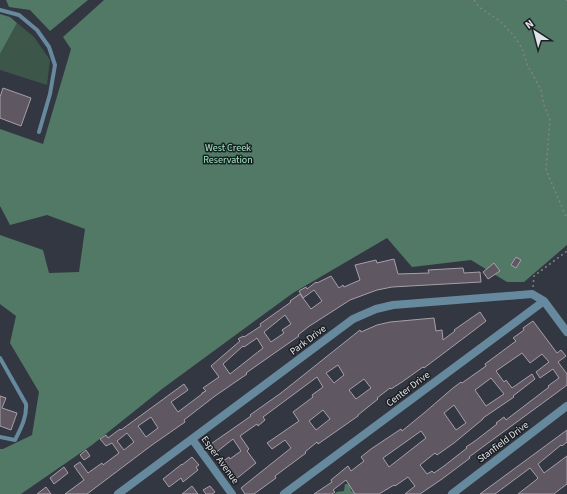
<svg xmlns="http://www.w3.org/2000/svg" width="567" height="494" viewBox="0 0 567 494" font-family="'Source Sans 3',sans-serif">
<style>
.green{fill:#3c574a}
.forest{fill:#527866}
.building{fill:#5f5762;stroke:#a79faa;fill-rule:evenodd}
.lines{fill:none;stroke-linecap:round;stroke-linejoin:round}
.path{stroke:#80838b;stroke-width:1.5;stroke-dasharray:2 3;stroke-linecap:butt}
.service{stroke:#66899e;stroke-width:4}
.minor{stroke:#66899e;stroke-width:8}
.labels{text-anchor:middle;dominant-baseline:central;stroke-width:3;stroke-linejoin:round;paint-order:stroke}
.park-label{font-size:10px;fill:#a1e5c5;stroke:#1c1f23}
.street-label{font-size:10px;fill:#dfe2e8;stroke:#1c1f23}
</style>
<rect width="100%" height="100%" fill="#333741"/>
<path class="green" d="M17,23L34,37L50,60L47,85L0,70V54Z"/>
<path class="forest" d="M6,0H88L50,31L30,10L9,7Z
M104,0H567V245L524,282H507L471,260L412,267L387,238L293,293L162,389L92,445L21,494H0V449H3L32,435L39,392L10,343L16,316L0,304V235L43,250L49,273L79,272L85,229L47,215L10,225L0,206V129L43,144L71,49L63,37Z
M0,14L10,17L17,23L0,54Z
M345,484H350L351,491L358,492L360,494H334L337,492L344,491Z"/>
<path class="building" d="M3,88L31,98L21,126L0,118V97Z
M516,257L521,260L516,268L511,265Z
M394,259L398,274L429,273L428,270L463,268L464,273L480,272L481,282L392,287L377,290L350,300L308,327L298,335L299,336L246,373L247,374L215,396L184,420L185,422L152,445L87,494H65L84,480L74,466L80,462L88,473L102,463L103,465L119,453L112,443L106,446L100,439L106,435L108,438L120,429L121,430L184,384L188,390L171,402L178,412L202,394V393L206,391L203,388L219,377L211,366L240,341L238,339L243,336L244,337L261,326L260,324L291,302L290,301L300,294L311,309L322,301L314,290L303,298L299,291L306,287L307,289L316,282L317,283L331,276L339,288L343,285L344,287L360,280L355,265L376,260L377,263ZM285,315L291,324L282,330L284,333L271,342L264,332ZM257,338L263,348L230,374L223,364L243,346L244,347ZM151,417L158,428L146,437L138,426ZM127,433L134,442L124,450L117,441Z
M494,263L500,271L488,279L483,272Z
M480,312L486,321L473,331L424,368L423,367L402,382L391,389L390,388L377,398L378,399L358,415V416L318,444L317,442L305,452L306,453L275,476L276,478L254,494H245L241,488L291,448L285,440L272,449L267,443L299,421L293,412L313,397L312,395L323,387L317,377L263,417L265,420L258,426L257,424L240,436L249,449L247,451L256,463L236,479L222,462L229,457L230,459L241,451L233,439L214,454L208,446L251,416L250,415L281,393L360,330L361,332L377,325L390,322L434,318L436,331L442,330L443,340L455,331L454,330ZM338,365L344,375L334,383L326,373ZM364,379L371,388L356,399L349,390ZM323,410L330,419L316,430L309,421Z
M533,321L557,353L561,350L566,356L558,362L567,374V385L555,394L469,457L470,458L442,479L420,494H405L415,486L408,477L395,486L394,485L379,494H355L346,480L333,490L335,492L332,494H314L332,482L331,480L348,466L351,471L364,461L361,457L371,449L401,429L402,431L424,413L453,388L461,382L462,383L486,366L485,364L516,341L513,338L524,330L523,328ZM522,353L530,363L542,354L549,362L536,372L540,378L553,369L559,378L548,386L549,387L506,420L504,417L496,423L497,424L475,441L466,447L467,448L444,466L434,473L432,471L427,474L420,465L435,453L437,455L454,443L483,419V418L514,397L513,396L535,379L532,374L512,388L506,380L504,382L496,371ZM491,378L504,394L486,406L475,390ZM454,405L466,423L456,430L444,413ZM421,431L426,438L389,467L383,458Z
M0,396L6,398L2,408L17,413L11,430L0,426Z
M567,430V442L562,446L561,445L538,464L544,473L567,456V484L559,490L554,494H518L536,480L538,478L530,468L495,494H480Z
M86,450L90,456L84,460L80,455Z
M192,457L199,465L196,467L198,470L183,482L181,478L169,487L163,479L182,464V465Z
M64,467L68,473L54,484L50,478Z
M192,486L198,494H182Z
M210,486L215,492L212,494H206L203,490Z
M46,487L51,494H37Z"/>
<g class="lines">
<path class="path" d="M474,0L479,7L500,21L514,36L522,48L527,64L541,90L544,105L550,120L546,170L567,219
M567,0V1
M533,287L534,276L567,251"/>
<path class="service" d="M0,10L19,15L37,30L49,47L55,65L50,94L39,132
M0,358L26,404C27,417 21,428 15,440L0,437"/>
<path class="minor" d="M192,439L232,494
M118,494L353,319L376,309L393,305L532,294L544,301L567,332
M284,494L544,301
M452,494L567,406"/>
</g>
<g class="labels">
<g class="park-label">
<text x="228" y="148">West Creek<tspan x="228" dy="12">Reservation</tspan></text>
</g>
<g class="street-label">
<text transform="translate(308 340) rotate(-37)">Park Drive</text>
<text transform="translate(408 389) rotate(-37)">Center Drive</text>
<text transform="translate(503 442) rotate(-37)">Stanfield Drive</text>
<text transform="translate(220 460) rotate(54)">Esper Avenue</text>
</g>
</g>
<g transform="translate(535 32) rotate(324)" stroke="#1c1f23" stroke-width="3" paint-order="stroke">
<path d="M0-3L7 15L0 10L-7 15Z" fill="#dfe2e8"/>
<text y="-6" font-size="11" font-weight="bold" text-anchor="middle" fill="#dfe2e8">N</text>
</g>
</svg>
